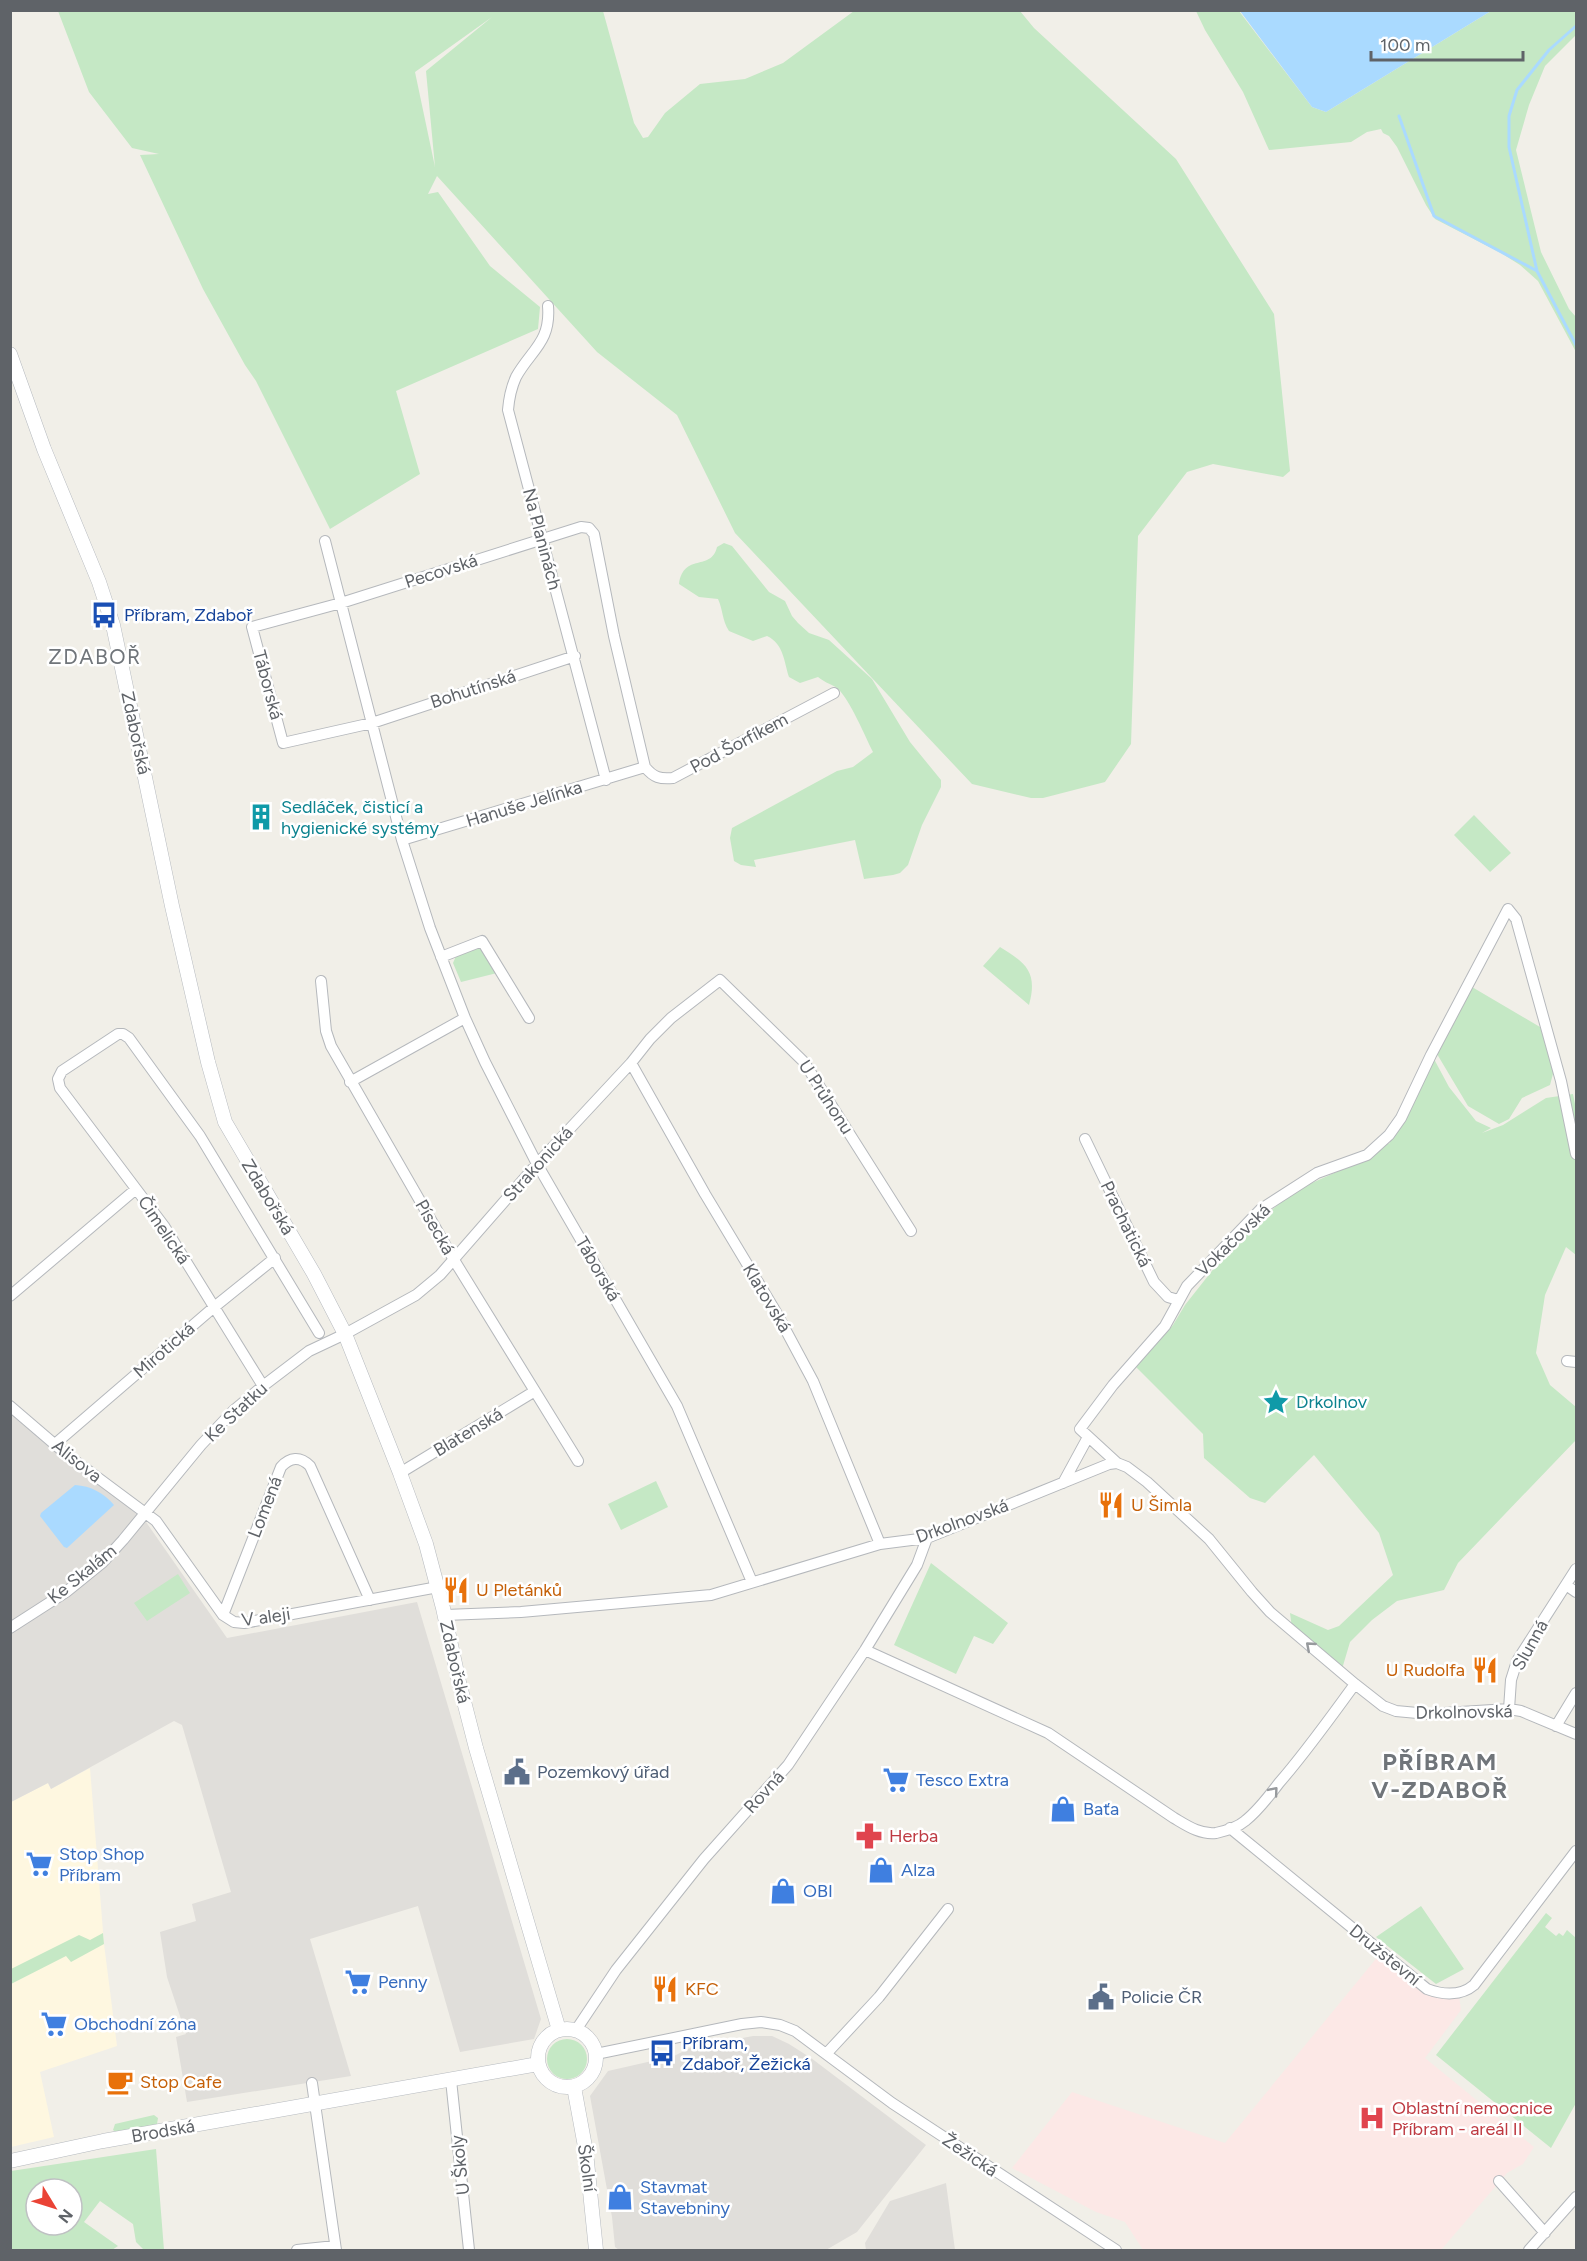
<svg xmlns="http://www.w3.org/2000/svg" width="1587" height="2261" viewBox="0 0 1587 2261" font-family="Figtree,sans-serif">
<style>
.commercial{fill:#fef7e0}
.industrial{fill:#e0deda}
.medical{fill:#fce8e6}
.green{fill:#c5e8c5;fill-rule:evenodd}
.water{fill:#aadaff}
.lines{fill:none;stroke-linecap:round;stroke-linejoin:round}
.stream{stroke:#aadaff;stroke-width:3}
.street-casing{stroke:#b5b8bc;stroke-width:12}
.secondary-casing{stroke:#b6babf;stroke-width:15}
.street{stroke:#fff;stroke-width:10}
.secondary{stroke:#fff;stroke-width:14}
.oneway{stroke:#979a9d}
.labels{text-anchor:middle;dominant-baseline:central;stroke-width:5;stroke-linejoin:round;paint-order:stroke}
.street-label{font-size:18px;fill:#5f6368;stroke:#fff}
.transit-label{font-size:18px;fill:#164399;stroke:#fff;text-anchor:start}
.culture-label{font-size:18px;fill:#0d838f;stroke:#fff;text-anchor:start}
.food-label{font-size:18px;fill:#c56008;stroke:#fff;text-anchor:start}
.service-label{font-size:18px;fill:#4e5e75;stroke:#fff;text-anchor:start}
.shop-label{font-size:18px;fill:#366cbe;stroke:#fff;text-anchor:start}
.health-label{font-size:18px;fill:#be3a42;stroke:#fff;text-anchor:start}
.quarter-label{font-size:21px;letter-spacing:1.5px;fill:#70757a;stroke:#fff}
.district-label{font-size:24px;font-weight:bold;letter-spacing:1.5px;fill:#70757a;stroke:#fff}
</style>
<rect width="100%" height="100%" fill="#f1efe8"/>
<path class="commercial" d="M90,1768L104,1944L117,2046L40,2072L54,2137L11,2147V1802L48,1783L51,1789Z"/>
<path class="industrial" d="M11,1407L146,1522L227,1638L417,1602L541,2019L534,2039L460,2052L418,1906L310,1939L351,2076L187,2102L176,2037L186,2034L167,1977L160,1932L196,1921L192,1904L231,1892L182,1725L174,1721L51,1789L48,1783L11,1802Z
M753,2036H772L789,2044L811,2058L926,2145L857,2232L826,2250H619L615,2247L612,2217L590,2096L608,2071L674,2056L690,2048Z
M946,2183L955,2250H866L865,2243L890,2201Z"/>
<path class="medical" d="M1384,1949L1431,1986L1439,1989H1458L1461,2010L1425,2058L1534,2147L1523,2164L1507,2173L1441,2250H1143L1125,2222L1096,2212L1012,2168L1072,2092L1225,2143Z"/>
<path class="green" d="M58,11H603L634,123L643,138L648,137L665,113L700,84L745,79L783,63L854,11H1020L1034,28L1176,159L1274,314L1290,471L1283,477L1213,464L1187,472L1138,536L1131,744L1105,782L1043,798H1031L972,784L735,533L677,415L597,352L437,176L428,194L438,192L490,266L540,307L538,329L396,391L420,474L330,529L256,381L245,365L203,289L140,155L159,154L132,148L89,92ZM492,17L426,71L435,167L415,72Z
M1196,11H1239L1312,107L1326,112L1491,11H1576V35L1545,66L1529,105L1516,150L1541,252L1569,309L1576,317V352L1538,281L1520,265L1501,253L1435,219L1426,205L1397,147L1389,136L1383,133L1381,129L1367,132L1351,142L1269,150L1243,92L1205,30Z
M724,543L732,546L769,592L785,601L792,616L798,623L809,633L829,640L872,679L910,742L941,780V787L922,825L908,865L900,873L893,875L864,879L855,840L754,860L756,867L741,865L734,861L730,838L732,828L837,771L853,767L873,752C865,736 850,700 838,689C834,685 825,683 818,677L800,683L789,677C784,662 784,644 767,636L753,641L729,631C722,620 723,610 718,599L699,597L679,584C684,552 711,572 717,547Z
M1474,815L1511,853L1490,872L1454,835Z
M477,947L483,950L497,973L461,982L453,963L456,956Z
M1000,947C1026,963 1038,972 1029,1005L983,966Z
M1472,987L1540,1027L1554,1070L1550,1085L1522,1098L1509,1119L1499,1124L1468,1106L1437,1054Z
M1434,1059L1449,1087L1476,1121L1491,1128L1482,1133L1503,1125L1546,1098L1573,1094L1576,1109V1255L1566,1247L1545,1295L1536,1353L1550,1385L1576,1407V1440L1458,1563L1444,1590L1397,1601L1372,1620L1350,1642L1342,1669L1292,1628L1290,1613L1328,1630L1339,1626L1393,1575L1379,1533L1314,1455L1265,1503L1250,1498L1204,1458L1203,1434L1136,1367L1173,1325L1185,1305L1238,1238L1294,1191L1361,1161L1377,1148L1390,1143L1389,1140Z
M656,1481L668,1507L621,1530L608,1504Z
M931,1563L1008,1623L993,1644L974,1636L956,1674L894,1645Z
M178,1574L190,1593L147,1621L134,1603Z
M1421,1906L1464,1969L1436,1984L1376,1937Z
M1546,1913L1552,1918L1545,1927L1556,1936L1559,1933L1563,1936L1567,1930L1576,1938V2103L1551,2148L1436,2055Z
M103,1933L104,1944L71,1962L66,1956L11,1984V1969L79,1935L90,1940Z
M547 2059a20 20 0 1 1 40 0a20 20 0 1 1-40 0Z
M154,2115L158,2118L157,2124L117,2133L113,2130L115,2124Z
M156,2149L164,2250H144L136,2242L133,2224L100,2201L84,2222L118,2246L112,2250H11V2171ZM36,2189H72V2225H36Z"/>
<path class="water" d="M1240,11H1239H1491L1326,112L1312,107Z
M75,1485C91,1486 104,1493 114,1505L67,1548L64,1547L40,1516L41,1513Z"/>
<g class="lines">
<path class="stream" d="M1399,116L1434,216L1537,271L1576,345
M1537,271L1509,147V116L1517,90L1549,50L1576,26"/>
<g class="street-casing">
<path id="street" d="M548,306C551,342 531,350 516,377C511,388 509,398 508,410L606,780
M325,541L402,840L430,928L465,1018L485,1062L537,1164L677,1406L752,1582
M575,656L372,723L283,743L252,627L341,603L581,527L589,528L594,534L614,636L645,767C654,778 660,779 673,778L834,693
M402,840L645,767
M441,957L482,941L529,1018
M321,981L326,1031L331,1046L454,1260L578,1461
M631,1063L705,1194L776,1312L813,1381L880,1544
M350,1082L465,1018
M1085,1139L1154,1282L1168,1297L1178,1300
M10,1296L136,1189
M1567,1361L1576,1362
M263,1386L164,1226L60,1088L58,1079L62,1071L118,1034H123L129,1038L200,1136L319,1333
M10,1406L66,1454L156,1521L223,1615L234,1622L244,1623L438,1587
M55,1444L213,1308L275,1258
M1117,1463L1080,1429L1113,1385L1165,1326L1187,1286L1261,1209L1317,1173L1367,1155L1389,1135L1401,1118L1431,1055L1508,909L1516,919L1561,1081L1576,1154
M400,1473L535,1391
M1063,1483L1088,1437
M1566,1585L1576,1592
M223,1615L281,1467C290,1457 300,1456 310,1466L370,1600
M445,1615L521,1612L711,1595L880,1544L927,1538L1109,1464L1117,1463L1127,1467L1147,1482L1209,1539L1252,1592L1270,1612L1355,1684L1383,1706L1396,1711L1428,1714L1509,1709L1521,1711L1576,1734
M10,1628L66,1592L103,1562L123,1540L201,1445L234,1410L263,1386L309,1351L345,1334L416,1295L440,1275L537,1164L631,1063L650,1039L671,1018L720,980L804,1062L911,1231
M865,1650L1048,1733L1174,1818C1186,1825 1200,1835 1216,1833C1225,1831 1238,1827 1245,1821C1259,1810 1269,1796 1279,1783C1306,1752 1330,1718 1355,1684
M1509,1709L1511,1680L1517,1661L1576,1569
M1556,1726L1576,1693
M1230,1828L1427,1989C1443,1995 1461,1996 1474,1985L1576,1851
M576,2030L616,1970L704,1859L788,1765L865,1650L917,1565L927,1538
M827,2053L879,1997L948,1909
M596,2054L742,2024L761,2022L780,2025L795,2031L892,2103L1116,2250
M451,2080L469,2250
M312,2083L336,2250
M1499,2181L1545,2233
M297,2250L335,2246
M1529,2250L1576,2197"/>
</g>
<g class="secondary-casing">
<path id="secondary" d="M10,354L44,449L99,582L113,625L172,906L208,1062L225,1122L314,1274L345,1334L400,1473L426,1544L443,1608L459,1682L476,1748L559,2030
M538 2058a29 29 0 1 1 58 0a29 29 0 1 1-58 0Z
M574,2087L586,2152L596,2250
M10,2161L103,2141L538,2064"/>
</g>
<use href="#street" class="street"/>
<use href="#secondary" class="secondary"/>
</g>
<defs><path id="oneway-chevron" d="M-2-3.5L2.5 0L-2 3.5" fill="none" stroke-width="1.6" stroke-linecap="round" stroke-linejoin="round" transform="scale(1.5)"/></defs>
<g class="oneway">
<use href="#oneway-chevron" transform="translate(1310 1646) rotate(-139)"/>
<use href="#oneway-chevron" transform="translate(1274 1791) rotate(-50)"/>
</g>
<defs>
<g id="bus-bare" transform="scale(2.07)"><path d="M-5-6H5V4H4V6H2V4H-2V6H-4V4H-5ZM-3.5-4V0h7V-4ZM-3.5 1.2v1.5H-2V1.2ZM2 1.2v1.5H3.5V1.2Z" fill="#1a4fb4" stroke="#fff" stroke-width="2.5" paint-order="stroke"/></g>
<g id="building-bare" transform="scale(2.07)"><path d="M-4-6H4V6H1V3H-1V6H-4ZM-2.5-4.3h1.7v1.8h-1.7ZM.8-4.3h1.7v1.8H.8ZM-2.5-1h1.7V.8h-1.7ZM.8-1h1.7V.8H.8Z" fill="#0f9aa8" stroke="#fff" stroke-width="2.5" paint-order="stroke"/></g>
<g id="sight-bare" transform="scale(2.07)"><path d="M0-6L1.8-2.2L6-1.7L2.9 1.2L3.7 5.4L0 3.3L-3.7 5.4L-2.9 1.2L-6-1.7L-1.8-2.2Z" fill="#0f9aa8" stroke="#fff" stroke-width="2.5" paint-order="stroke"/></g>
<g id="restaurant-bare" transform="scale(2.07)"><path d="M-5-6h1v4h1v-4h1v4h1v-4h1v5L-1.5 .5V6h-2V.5L-5-1ZM5-6V6H3V1.5H1.5Q1.5-4 5-6Z" fill="#e8710a" stroke="#fff" stroke-width="2.5" paint-order="stroke"/></g>
<g id="civic-bare" transform="scale(2.07)"><path d="M-.6-6.5H3V-4.5H.6V-3L4-1V1h2V6H-6V1h2V-1L-.6-3ZM-1.2 2.5V6h2.4V2.5Z" fill="#5c6f8a" stroke="#fff" stroke-width="2.5" paint-order="stroke"/></g>
<g id="supermarket-bare" transform="scale(2.07)"><path d="M-6-5.5h2.5l.6 2H6L4.5 2H-2.5L-4.4-4H-6ZM-1.5 3.2a1.3 1.3 0 1 0 .1 0ZM3 3.2a1.3 1.3 0 1 0 .1 0Z" fill="#3f7fe0" stroke="#fff" stroke-width="2.5" paint-order="stroke"/></g>
<g id="shop-bare" transform="scale(2.07)"><path d="M-5-2.5h2.3a2.7 3.5 0 0 1 5.4 0H5L5.5 6h-11ZM-1.5-2.5h3a1.5 2.3 0 0 0-3 0Z" fill="#3f7fe0" stroke="#fff" stroke-width="2.5" paint-order="stroke"/></g>
<g id="pharmacy-bare" transform="scale(2.07)"><path d="M-2-6h4v4h4v4h-4v4h-4v-4h-4v-4h4Z" fill="#e0444e" stroke="#fff" stroke-width="2.5" paint-order="stroke"/></g>
<g id="cafe-bare" transform="scale(2.07)"><path d="M-5.5-4.5H6V0H3Q3 3.5 0 3.5H-2.5Q-5.5 3.5-5.5 0ZM3-3.2v2h1.7v-2ZM-6 4.5H4V6H-6Z" fill="#e8710a" stroke="#fff" stroke-width="2.5" paint-order="stroke"/></g>
<g id="hospital-bare" transform="scale(2.07)"><path d="M-5-5h3v3.5h4V-5h3V5h-3V1.5h-4V5h-3Z" fill="#e0444e" stroke="#fff" stroke-width="2.5" paint-order="stroke"/></g>
</defs>
<g fill-rule="evenodd">
<use href="#bus-bare" x="104" y="615"/>
<use href="#building-bare" x="261" y="817"/>
<use href="#sight-bare" x="1276" y="1402"/>
<use href="#restaurant-bare" x="1111" y="1505"/>
<use href="#restaurant-bare" x="456" y="1590"/>
<use href="#restaurant-bare" x="1485" y="1670"/>
<use href="#civic-bare" x="517" y="1772"/>
<use href="#supermarket-bare" x="896" y="1780"/>
<use href="#shop-bare" x="1063" y="1809"/>
<use href="#pharmacy-bare" x="869" y="1836"/>
<use href="#supermarket-bare" x="39" y="1864"/>
<use href="#shop-bare" x="881" y="1870"/>
<use href="#shop-bare" x="783" y="1891"/>
<use href="#supermarket-bare" x="358" y="1982"/>
<use href="#restaurant-bare" x="665" y="1989"/>
<use href="#civic-bare" x="1101" y="1997"/>
<use href="#supermarket-bare" x="54" y="2024"/>
<use href="#bus-bare" x="662" y="2053"/>
<use href="#cafe-bare" x="120" y="2082"/>
<use href="#hospital-bare" x="1372" y="2118"/>
<use href="#shop-bare" x="620" y="2197"/>
</g>
<g class="labels">
<g class="street-label">
<text transform="translate(542 539) rotate(75)">Na Planinách</text>
<text transform="translate(441 571) rotate(-18)">Pecovská</text>
<text transform="translate(268 685) rotate(75)">Táborská</text>
<text transform="translate(473 689) rotate(-18)">Bohutínská</text>
<text transform="translate(136 733) rotate(78)">Zdabořská</text>
<text transform="translate(739 743) rotate(-28)">Pod Šorfíkem</text>
<text transform="translate(524 804) rotate(-17)">Hanuše Jelínka</text>
<text transform="translate(826 1097) rotate(57)">U Průhonu</text>
<text transform="translate(538 1164) rotate(-48)">Strakonická</text>
<text transform="translate(268 1197) rotate(59)">Zdabořská</text>
<text transform="translate(1126 1224) rotate(64)">Prachatická</text>
<text transform="translate(435 1227) rotate(60)">Písecká</text>
<text transform="translate(164 1230) rotate(56)">Čimelická</text>
<text transform="translate(1233 1240) rotate(-44)">Vokačovská</text>
<text transform="translate(598 1269) rotate(60)">Táborská</text>
<text transform="translate(767 1298) rotate(59)">Klatovská</text>
<text transform="translate(164 1350) rotate(-41)">Mirotická</text>
<text transform="translate(236 1412) rotate(-43)">Ke Statku</text>
<text transform="translate(468 1432) rotate(-31)">Blatenská</text>
<text transform="translate(77 1461) rotate(38)">Alisova</text>
<text transform="translate(265 1507) rotate(-69)">Lomená</text>
<text transform="translate(962 1521) rotate(-20)">Drkolnovská</text>
<text transform="translate(82 1574) rotate(-39)">Ke Skalám</text>
<text transform="translate(266 1617) rotate(-8)">V aleji</text>
<text transform="translate(1530 1645) rotate(-61)">Slunná</text>
<text transform="translate(455 1662) rotate(77)">Zdabořská</text>
<text transform="translate(1464 1712) rotate(-1)">Drkolnovská</text>
<text transform="translate(764 1792) rotate(-48)">Rovná</text>
<text transform="translate(1385 1955) rotate(39)">Družstevní</text>
<text transform="translate(163 2131) rotate(-10)">Brodská</text>
<text transform="translate(970 2155) rotate(34)">Žežická</text>
<text transform="translate(460 2165) rotate(-96)">U Školy</text>
<text transform="translate(587 2168) rotate(82)">Školní</text>
</g>
<g class="transit-label">
<text x="124" y="615">Příbram, Zdaboř</text>
<text x="682" y="2043">Příbram,<tspan x="682" dy="21">Zdaboř, Žežická</tspan></text>
</g>
<g class="culture-label">
<text x="281" y="807">Sedláček, čisticí a<tspan x="281" dy="21">hygienické systémy</tspan></text>
<text x="1296" y="1402">Drkolnov</text>
</g>
<g class="food-label">
<text x="1131" y="1505">U Šimla</text>
<text x="476" y="1590">U Pletánků</text>
<text x="1465" y="1670" text-anchor="end">U Rudolfa</text>
<text x="685" y="1989">KFC</text>
<text x="140" y="2082">Stop Cafe</text>
</g>
<g class="service-label">
<text x="537" y="1772">Pozemkový úřad</text>
<text x="1121" y="1997">Policie ČR</text>
</g>
<g class="shop-label">
<text x="916" y="1780">Tesco Extra</text>
<text x="1083" y="1809">Baťa</text>
<text x="59" y="1854">Stop Shop<tspan x="59" dy="21">Příbram</tspan></text>
<text x="901" y="1870">Alza</text>
<text x="803" y="1891">OBI</text>
<text x="378" y="1982">Penny</text>
<text x="74" y="2024">Obchodní zóna</text>
<text x="640" y="2187">Stavmat<tspan x="640" dy="21">Stavebniny</tspan></text>
</g>
<g class="health-label">
<text x="889" y="1836">Herba</text>
<text x="1392" y="2108">Oblastní nemocnice<tspan x="1392" dy="21">Příbram - areál II</tspan></text>
</g>
<g class="quarter-label">
<text x="95" y="656">ZDABOŘ</text>
</g>
<g class="district-label">
<text x="1440" y="1761">PŘÍBRAM<tspan x="1440" dy="28">V-ZDABOŘ</tspan></text>
</g>
</g>
<rect width="1587" height="2261" fill="none" stroke="#5f6368" stroke-width="24"/>
<g transform="translate(54 2207) rotate(128)"><circle r="28" fill="#ffffff" stroke="#bfc1c3" stroke-width="1.5"/>
<path d="M0-4.5L10 22L0 15L-10 22Z" fill="#ea4335"/>
<text y="-9" font-size="16" font-weight="bold" text-anchor="middle" fill="#5f6368">N</text>
</g>
<path d="M1371 51v9h152v-9" fill="none" stroke="#5f6368" stroke-width="3"/>
<text x="1380" y="51" font-size="18" fill="#5f6368" stroke="#ffffff" stroke-width="4.5" paint-order="stroke">100 m</text>
</svg>
